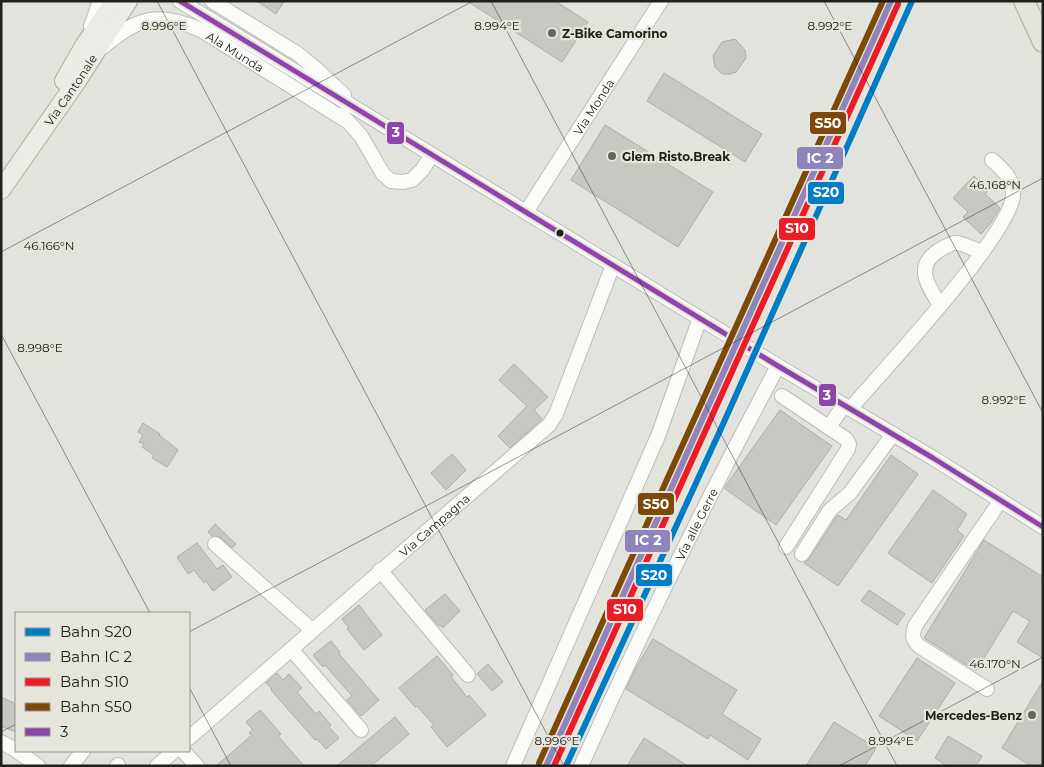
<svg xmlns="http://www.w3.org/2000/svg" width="1044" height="767" viewBox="0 0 1044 767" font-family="Montserrat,sans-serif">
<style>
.building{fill:#c8c8c3;stroke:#adada8}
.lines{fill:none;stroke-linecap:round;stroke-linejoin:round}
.minor-casing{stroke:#bdbdb8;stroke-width:16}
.major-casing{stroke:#afaea0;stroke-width:20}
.highway-casing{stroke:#afaea0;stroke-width:22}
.minor{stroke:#fbfbfa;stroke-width:14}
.major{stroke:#ecece6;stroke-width:18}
.highway{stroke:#e3e3d8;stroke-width:20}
.bus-1-casing{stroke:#e5e5db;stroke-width:9}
.bus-1{stroke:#8e44ad;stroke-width:5}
.rail-1-casing{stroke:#e5e5db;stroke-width:10}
.rail-2-casing{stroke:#e5e5db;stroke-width:10}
.rail-3-casing{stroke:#e5e5db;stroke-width:10}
.rail-4-casing{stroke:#e5e5db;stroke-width:10}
.rail-1{stroke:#007dc6;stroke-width:6}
.rail-2{stroke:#9084bd;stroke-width:6}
.rail-3{stroke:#ed1c24;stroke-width:6}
.rail-4{stroke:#7d4808;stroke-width:6}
.ticks{fill:none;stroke:#20201c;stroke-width:1;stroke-opacity:0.45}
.poi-dot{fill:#646460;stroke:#e5e5db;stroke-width:2}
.bus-dot{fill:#20201c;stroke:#e5e5db;stroke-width:2}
.labels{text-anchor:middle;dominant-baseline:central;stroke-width:4.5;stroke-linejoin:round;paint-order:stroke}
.poi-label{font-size:12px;font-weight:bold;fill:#20201c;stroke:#e5e5db;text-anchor:start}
.street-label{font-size:12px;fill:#20201c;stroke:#e5e5db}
.ticks-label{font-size:12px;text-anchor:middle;fill:#20201c;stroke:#e5e5db;stroke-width:4.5;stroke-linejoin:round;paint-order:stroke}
.line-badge{stroke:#e5e5db;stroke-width:2}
.badge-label{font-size:14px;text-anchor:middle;font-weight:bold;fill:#fff}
</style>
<rect width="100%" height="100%" fill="#e3e3dd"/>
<path class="building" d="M257,1H284L276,14Z
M467,1H555L588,22L562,62Z
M735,39L745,50L746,58L736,72L730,74H722L715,67L713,56L722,42Z
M664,73L762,134L745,162L647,101Z
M605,125L713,192L678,247L571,180Z
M974,176L989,190L985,194L1000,208L990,224L981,234L963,217L968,212L953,198Z
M514,364L548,397L534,410L542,419L510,448L498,436L527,406L499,380Z
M780,410L832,446L776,525L724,488Z
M143,423L160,434L159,435L178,450L167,467L152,458L154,455L142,447L144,444L139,442L143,435L138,432Z
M452,454L466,470L446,490L431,473Z
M891,455L918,474L838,586L804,563L809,559L837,516L838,515L846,520Z
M933,490L967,514L957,530L964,536L932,583L888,553Z
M215,524L236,544L232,548L220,537L212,536L208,532Z
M984,540L1043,577V658L1017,642L1030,621L1013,611L976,671L924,638Z
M197,543L217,569L223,565L232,577L213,591L206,581L204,583L194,570L188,574L177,557Z
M869,590L905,614L897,625L861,601Z
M445,594L460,611L443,628L441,625L439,626L425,610Z
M359,605L382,635L364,650L347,629L349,628L342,619Z
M653,639L737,690L722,714L761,739L748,760L710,735L708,739L626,689L637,666Z
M331,641L340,652L339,654L379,700L361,716L347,700L352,696L325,665L323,667L313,655Z
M437,656L453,675L451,677L460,688L467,697L469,695L486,715L447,747L431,727L434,725L417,706L415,707L399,688Z
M917,658L955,683L917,741L879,716Z
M488,664L503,682L492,691L477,674Z
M277,673L283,680L289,674L302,688L297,692L316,714L319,711L331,725L329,727L339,738L326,749L317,739L315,740L271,690L272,689L266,683Z
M1043,681V766H1031L1002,748Z
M1,697L16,704V732L1,726Z
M260,710L281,734L278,736L304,766H216L252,735L249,733L253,730L246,722Z
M395,717L409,734L388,752L371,766H337Z
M834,722L876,748L865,766H806Z
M948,736L982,756L976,766H947L935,758Z
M644,738L688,766H627Z"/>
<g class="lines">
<g class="minor-casing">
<g id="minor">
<path d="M180,1L778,366L933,458L1043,527"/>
<path d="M212,1L298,54L316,69L344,95"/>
<path d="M91,26L100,1"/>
<path id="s1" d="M103,47C138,17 158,11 201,30L347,121"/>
<path d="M342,115L361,136L383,174L391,181L403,182L412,180L422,170L432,155"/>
<path id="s2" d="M526,212L661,1"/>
<path d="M940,305C928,286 914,267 938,251C943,248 950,243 956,243C964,243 974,250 982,252"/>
<path d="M782,396L846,439L849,444L848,449L786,547"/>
<path d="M850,409C880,374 1014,231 1013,194C1013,178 1003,170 992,160"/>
<path d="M829,427L844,405"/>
<path d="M215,544L312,630"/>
<path d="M802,554L830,510L850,493L893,434"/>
<path d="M380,570L468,675"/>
<path d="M291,649L361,730"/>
<path d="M987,689L919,646C912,639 912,635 915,626L1001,500"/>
<path id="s3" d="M189,738L549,425L556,414L613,265"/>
<path d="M1,742L16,750"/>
<path d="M17,751L38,766"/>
<path d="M183,751L197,766"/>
<path d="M71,766L83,751"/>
<path d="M117,766L118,765"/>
<path d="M157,766L174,751"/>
<path d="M513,766L658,436L700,318"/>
<path id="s4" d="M581,766C642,630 708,497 778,366"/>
</g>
</g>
<g class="major-casing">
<g id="major">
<path d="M64,81L84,46L114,2"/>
<path id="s5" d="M1,190L77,81L128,1"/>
</g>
</g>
<g class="highway-casing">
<path id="highway" d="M1024,1L1043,42"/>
</g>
<use href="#minor" class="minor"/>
<use href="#major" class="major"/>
<use href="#highway" class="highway"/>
<g class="bus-1-casing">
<path id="bus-1" d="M180,1L778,366L933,458L1043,527"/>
</g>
<use href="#bus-1" class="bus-1"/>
<g class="rail-1-casing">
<path id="rail-1" d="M566,766L724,422L912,1"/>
</g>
<g class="rail-2-casing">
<path id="rail-2" d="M546,766L891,1"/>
</g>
<g class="rail-3-casing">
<path id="rail-3" d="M554,766L898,4"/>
</g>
<g class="rail-4-casing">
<path id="rail-4" d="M539,763L883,1"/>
</g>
<use href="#rail-1" class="rail-1"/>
<use href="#rail-2" class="rail-2"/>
<use href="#rail-3" class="rail-3"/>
<use href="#rail-4" class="rail-4"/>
</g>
<path class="ticks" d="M157,1L564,766M491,1L897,766M824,1L1043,413M1,252L473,1M1,334L150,613M189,632L1043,178M189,687L231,766M1,732L16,724M839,766L1043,657"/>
<g class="poi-dot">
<circle cx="552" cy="33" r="5"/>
<circle cx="612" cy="156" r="5"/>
<circle cx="1032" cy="715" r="5"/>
</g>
<circle class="bus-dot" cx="560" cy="233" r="4.5"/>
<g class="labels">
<g class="poi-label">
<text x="562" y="33">Z-Bike Camorino</text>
<text x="622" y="156">Glem Risto.Break</text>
<text x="1022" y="715" text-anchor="end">Mercedes-Benz</text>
</g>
<g class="street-label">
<text stroke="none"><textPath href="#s1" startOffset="148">Ala Munda</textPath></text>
<text stroke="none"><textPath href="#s5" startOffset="122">Via Cantonale</textPath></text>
<text stroke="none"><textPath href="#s2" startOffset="125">Via Monda</textPath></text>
<text stroke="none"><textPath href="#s4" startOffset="268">Via alle Gerre</textPath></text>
<text stroke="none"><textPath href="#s3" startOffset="325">Via Campagna</textPath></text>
</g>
</g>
<g class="ticks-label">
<text x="164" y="30">8.996°E</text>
<text x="497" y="30">8.994°E</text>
<text x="830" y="30">8.992°E</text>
<text x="995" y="189">46.168°N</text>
<text x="49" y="250">46.166°N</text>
<text x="40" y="352">8.998°E</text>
<text x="1004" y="404">8.992°E</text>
<text x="995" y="668">46.170°N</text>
<text x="557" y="745">8.996°E</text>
<text x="891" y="745">8.994°E</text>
</g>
<g class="line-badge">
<rect x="809" y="111" width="38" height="24" rx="5" fill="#7d4808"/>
<rect x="386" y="121" width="19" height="24" rx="5" fill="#8e44ad"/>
<rect x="796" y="146" width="48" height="24" rx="5" fill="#9084bd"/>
<rect x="807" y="181" width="38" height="24" rx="5" fill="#007dc6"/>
<rect x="778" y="217" width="38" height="24" rx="5" fill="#ed1c24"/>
<rect x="818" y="383" width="19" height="24" rx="5" fill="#8e44ad"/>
<rect x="637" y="492" width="38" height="24" rx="5" fill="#7d4808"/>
<rect x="624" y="529" width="47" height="24" rx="5" fill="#9084bd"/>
<rect x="635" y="563" width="38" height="24" rx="5" fill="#007dc6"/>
<rect x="606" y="598" width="38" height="24" rx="5" fill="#ed1c24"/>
</g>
<g class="badge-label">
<text x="828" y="128">S50</text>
<text x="396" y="137">3</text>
<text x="820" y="163">IC 2</text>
<text x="826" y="197">S20</text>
<text x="797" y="233">S10</text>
<text x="827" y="400">3</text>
<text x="656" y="509">S50</text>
<text x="648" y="545">IC 2</text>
<text x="654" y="580">S20</text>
<text x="625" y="614">S10</text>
</g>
<rect width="1044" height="767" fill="none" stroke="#20201c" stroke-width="5"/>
<rect x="15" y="612" width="175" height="140" fill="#e5e5db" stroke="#96968f"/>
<rect x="25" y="628" width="25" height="8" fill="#007dc6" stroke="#96968f"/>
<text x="60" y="637" font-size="15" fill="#20201c">Bahn S20</text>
<rect x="25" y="653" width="25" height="8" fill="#9084bd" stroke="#96968f"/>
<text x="60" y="662" font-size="15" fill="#20201c">Bahn IC 2</text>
<rect x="25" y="678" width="25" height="8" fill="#ed1c24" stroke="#96968f"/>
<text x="60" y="687" font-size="15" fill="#20201c">Bahn S10</text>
<rect x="25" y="703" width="25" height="8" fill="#7d4808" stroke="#96968f"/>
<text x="60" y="712" font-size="15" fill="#20201c">Bahn S50</text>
<rect x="25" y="728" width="25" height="8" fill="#8e44ad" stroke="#96968f"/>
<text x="60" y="737" font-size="15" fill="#20201c">3</text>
</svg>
